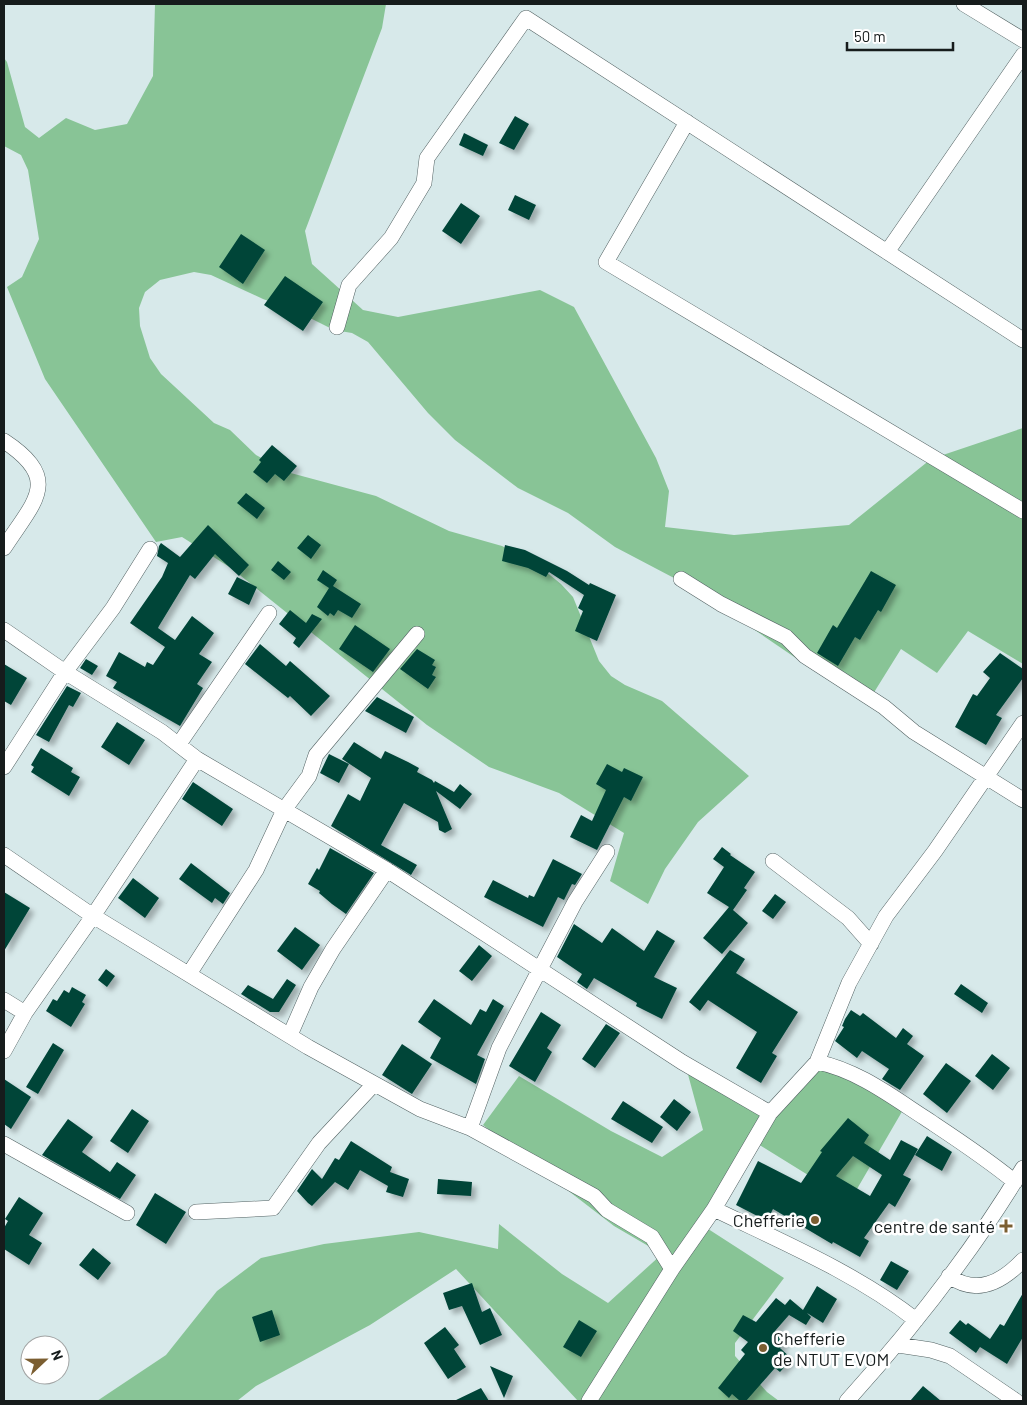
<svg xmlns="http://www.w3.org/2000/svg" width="1027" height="1405" viewBox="0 0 1027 1405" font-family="Barlow,sans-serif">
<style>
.green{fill:#88c496}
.building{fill:#034539;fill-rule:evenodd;filter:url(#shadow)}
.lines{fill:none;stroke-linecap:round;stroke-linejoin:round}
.minor-casing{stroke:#536263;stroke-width:16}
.minor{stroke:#fff;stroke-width:15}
.poi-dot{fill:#7b5e31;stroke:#fff;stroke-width:2}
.labels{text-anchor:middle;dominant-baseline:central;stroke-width:5;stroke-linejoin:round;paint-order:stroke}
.poi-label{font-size:18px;fill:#161c1c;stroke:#fff;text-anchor:end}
</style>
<defs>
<filter id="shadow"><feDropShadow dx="4.5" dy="4.5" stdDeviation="2.5" flood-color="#0004"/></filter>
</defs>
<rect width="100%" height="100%" fill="#d7e9ea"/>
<path class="green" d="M155,4H386L382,28L305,231L312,264L363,310L398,317L540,290L574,307L656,458L669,491L665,527L734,535L849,525L931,459L1023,428V664L968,631L937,673L901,649L868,702L809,667L693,588L615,547L568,513L518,488L455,440L428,413L368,342L352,333L334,330L298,312L263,299L211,275L194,272L160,280L145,292L139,308L140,326L150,358L161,374L214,423L230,430L256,455L287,472L376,496L449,531L502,546L534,562L561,584L573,597L599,661L611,676L625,685L662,701L749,776L698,822L665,869L648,904L610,881L624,833L559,793L489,767L427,725L231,568L182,537L156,542L45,379L7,287L22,277L39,239L28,170L21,155L4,146V58L7,62L25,127L39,138L66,118L95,130L127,124L153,76Z
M683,1056L770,1110L802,1075L828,1067L907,1103L850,1201L753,1141L702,1225L784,1278L735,1343V1356L767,1392L779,1401H578L456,1269L370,1325L256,1386L237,1401H97L166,1355L217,1291L261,1258L324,1244L419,1232L498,1249L499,1224L562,1274L608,1303L662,1254L614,1226L483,1125L519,1076L611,1131L662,1157L703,1130Z"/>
<path class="building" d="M515,116L529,124L514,150L499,143Z
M464,133L488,145L483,156L459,145Z
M515,195L536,205L529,220L508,210Z
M461,203L480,216L461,244L442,231Z
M241,234L265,250L243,284L219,267Z
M285,276L323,302L303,331L264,305Z
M272,445L297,466L284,481L275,474L267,483L253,472L261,462L259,460Z
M246,493L265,508L257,519L237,503Z
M208,525L249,565L239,576L215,554L195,579L190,575L159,626L158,628L175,640L192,616L214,633L199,654L212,662L197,684L203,688L180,726L113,688L117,682L106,676L119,652L145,667L147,662L153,665L165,647L130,623L162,577L168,563L157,556L159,546L161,543L180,557Z
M308,535L321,545L311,559L297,548Z
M505,545L525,550L567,571L589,585L590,583L616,595L597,641L575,631L583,611L578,608L584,595L549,572L546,577L528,568L502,561Z
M278,561L291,572L284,580L271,570Z
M323,570L337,580L333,586L361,604L352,618L338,610L334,616L330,613L328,616L317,607L329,588L317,580Z
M871,571L896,585L881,612L878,610L860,640L855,637L838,666L817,653L833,625L837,628Z
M237,577L257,587L249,605L228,594Z
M290,610L306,623L312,614L322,619L299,648L293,643L296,638L279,624Z
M355,625L390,649L373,672L339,649Z
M260,644L286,666L290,661L330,696L311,716L290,696L288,698L245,664Z
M417,649L435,660L432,665L436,667L432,675L436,677L428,689L400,669Z
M1000,653L1023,669V678L996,715L1002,718L986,745L955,727L973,694L977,696L990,678L983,672Z
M86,659L98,666L92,675L80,668Z
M4,664L27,678L11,705L4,701Z
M67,686L81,693L73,707L69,705L49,742L36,735Z
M377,697L414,717L406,733L365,711Z
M117,722L145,740L129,765L101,747Z
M354,742L381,759L385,751L408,762L419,768L417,772L432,780L434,783L435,781L454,792L460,784L472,794L460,809L436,791L452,829L445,833L439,830L438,822L404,803L381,845L417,865L411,875L331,826L348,794L360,801L371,778L342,759Z
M41,748L73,768L71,772L80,777L69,796L31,772L34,767L31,765Z
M329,754L349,764L339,783L320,773Z
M607,764L622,772L624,768L643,777L631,801L624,797L597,850L570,837L581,815L592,821L606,790L596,784Z
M193,782L233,809L222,826L182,799Z
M722,847L731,854L730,855L755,872L744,888L747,890L733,910L748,923L722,954L703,938L729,907L707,893L724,867L713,859Z
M330,848L374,873L346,914L332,904L319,893L320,891L308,884L317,868L319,870Z
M553,859L582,874L575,885L572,884L564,900L558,897L543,927L484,897L493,880L528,898L529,895L534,897Z
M191,863L230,893L223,904L215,898L212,903L179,879Z
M133,878L159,898L145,918L118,898Z
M4,892L30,908L4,951Z
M775,894L786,902L773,919L762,911Z
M574,924L602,943L612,928L644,951L657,930L675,941L654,977L677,988L662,1019L636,1006L637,1003L594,978L587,989L577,982L582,974L557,957Z
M295,927L320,945L302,970L277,951Z
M479,945L492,956L472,981L459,971Z
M730,950L745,959L736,973L798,1012L772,1053L777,1056L761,1083L736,1068L757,1032L708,1000L700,1011L689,1002Z
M106,969L115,976L107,987L98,980Z
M287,979L296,985L279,1012H270L241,994L248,985L273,999Z
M961,984L988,1003L982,1013L954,994Z
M72,987L86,995L82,1002L85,1004L71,1027L46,1011L53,999L57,1001L64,990L69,993Z
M434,999L471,1025L480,1009L486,1012L493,999L504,1006L477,1055L485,1059L476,1084L430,1058L441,1038L418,1022Z
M851,1010L860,1016L863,1013L896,1038L903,1028L913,1036L907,1044L924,1056L900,1090L882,1079L889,1069L862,1051L857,1058L835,1041L844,1027L842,1026L845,1019Z
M541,1012L561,1025L547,1048L552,1052L535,1082L509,1066Z
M606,1024L620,1033L595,1068L582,1059Z
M53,1043L64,1050L38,1094L26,1087Z
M402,1044L432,1064L412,1094L382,1075Z
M992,1054L1010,1068L993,1090L975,1076Z
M946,1063L971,1081L947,1113L923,1094Z
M4,1079L31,1097L11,1129L4,1124Z
M674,1099L691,1112L677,1131L660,1117Z
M623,1101L663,1127L652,1143L611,1119Z
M132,1109L149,1121L128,1153L110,1141Z
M848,1118L869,1135L864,1143L890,1160L901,1140L918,1149L903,1175L911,1179L895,1207L889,1203L864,1238L869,1241L860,1257L833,1242L832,1244L773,1209L767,1221L736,1205L758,1161L801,1183L822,1152L820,1151ZM853,1156L882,1175L870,1196L836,1176Z
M68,1119L93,1137L82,1152L110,1172L117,1162L136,1175L120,1199L42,1155Z
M927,1136L952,1152L942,1171L915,1155Z
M351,1141L392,1167L390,1172L409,1179L403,1197L386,1192L388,1186L360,1170L348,1190L335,1182L312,1206L308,1203L297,1191L312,1169L322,1179L335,1158L339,1160Z
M438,1179L472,1182L471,1196L437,1194Z
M155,1193L186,1212L166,1244L136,1225Z
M19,1197L43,1213L29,1235L42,1243L29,1265L4,1249V1228L8,1221L5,1219Z
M93,1248L111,1263L98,1280L79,1265Z
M891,1261L909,1271L897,1290L880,1280Z
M472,1283L482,1312L490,1308L502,1335L480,1345L462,1306L449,1310L443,1293Z
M817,1286L837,1299L823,1323L807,1313L811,1317L806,1325L789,1315L775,1331L786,1341L780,1348L792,1359L780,1372L775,1368L746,1401H740L732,1394L729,1398L718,1388L745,1354L741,1350L748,1342L733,1331L743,1315L756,1322L776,1298L785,1305L790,1299L803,1310Z
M1023,1293V1337L1007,1364L980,1347L976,1353L949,1333L960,1320L966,1325L968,1323L990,1339L1000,1324L1004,1326Z
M272,1310L280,1335L260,1342L252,1317Z
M579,1320L597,1331L581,1357L563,1347Z
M445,1327L459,1345L454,1349L466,1367L448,1379L424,1343Z
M490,1366L513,1376L504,1398Z
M923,1386L941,1401H910Z
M481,1388L489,1401H454Z"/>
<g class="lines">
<g class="minor-casing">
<path id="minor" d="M964,4L1023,40
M687,122L606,262L1023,511
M887,252L1023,55
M337,327L349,285L391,238L424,183L427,158L526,18L1023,340
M4,441C63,480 34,501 4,548
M150,549L113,608L65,672L162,732L197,759L387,870L682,1062L770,1113
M681,579L721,604L786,637L805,656L884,707L914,732L1023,800
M4,630L65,672L4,767
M179,744L269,613
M4,855L93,916L308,1047L420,1109L470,1128L594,1196L607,1210L652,1237L672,1269
M773,861L848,918L871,944
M189,974L256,870L284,810L309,776L316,755L417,634
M4,1000L25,1013
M290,1035L311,987L333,949L387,870
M4,1051L25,1013L93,916L197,759
M817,1062C857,1070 891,1096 925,1118C955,1138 986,1158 1015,1182
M470,1128L499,1048L516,1015L575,902L607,852
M4,1144L127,1213
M714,1209C782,1242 856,1273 916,1320
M196,1212L273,1208L319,1143L374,1084
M949,1276C977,1296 1002,1282 1023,1260
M898,1345L931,1350L950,1356L1016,1401
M589,1401L672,1269L714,1209L770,1113L817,1062L849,983L886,916L935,851L1023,723
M847,1401C912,1329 973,1251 1023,1168"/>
</g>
<use href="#minor" class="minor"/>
</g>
<g class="poi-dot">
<circle cx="815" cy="1220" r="5"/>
<path d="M1003.5 1218.5h5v5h5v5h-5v5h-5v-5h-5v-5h5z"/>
<circle cx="763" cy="1348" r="5"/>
</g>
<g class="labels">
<g class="poi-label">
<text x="805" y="1220">Chefferie</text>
<text x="995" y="1226">centre de santé</text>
<text x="773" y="1338" text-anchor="start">Chefferie<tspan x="773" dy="21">de NTUT EVOM</tspan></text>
</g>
</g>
<rect width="1027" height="1405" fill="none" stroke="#161c1c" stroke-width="10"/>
<g transform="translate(45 1360) rotate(68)"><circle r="24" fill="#ffffff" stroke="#a2a4a4"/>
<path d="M0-4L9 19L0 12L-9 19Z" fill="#7b5e31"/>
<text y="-8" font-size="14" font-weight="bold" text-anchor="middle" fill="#161c1c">N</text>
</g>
<path d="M847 42v8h106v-8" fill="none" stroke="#161c1c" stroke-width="2.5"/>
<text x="854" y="42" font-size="15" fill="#161c1c" stroke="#ffffff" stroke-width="4" paint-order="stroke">50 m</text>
</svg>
